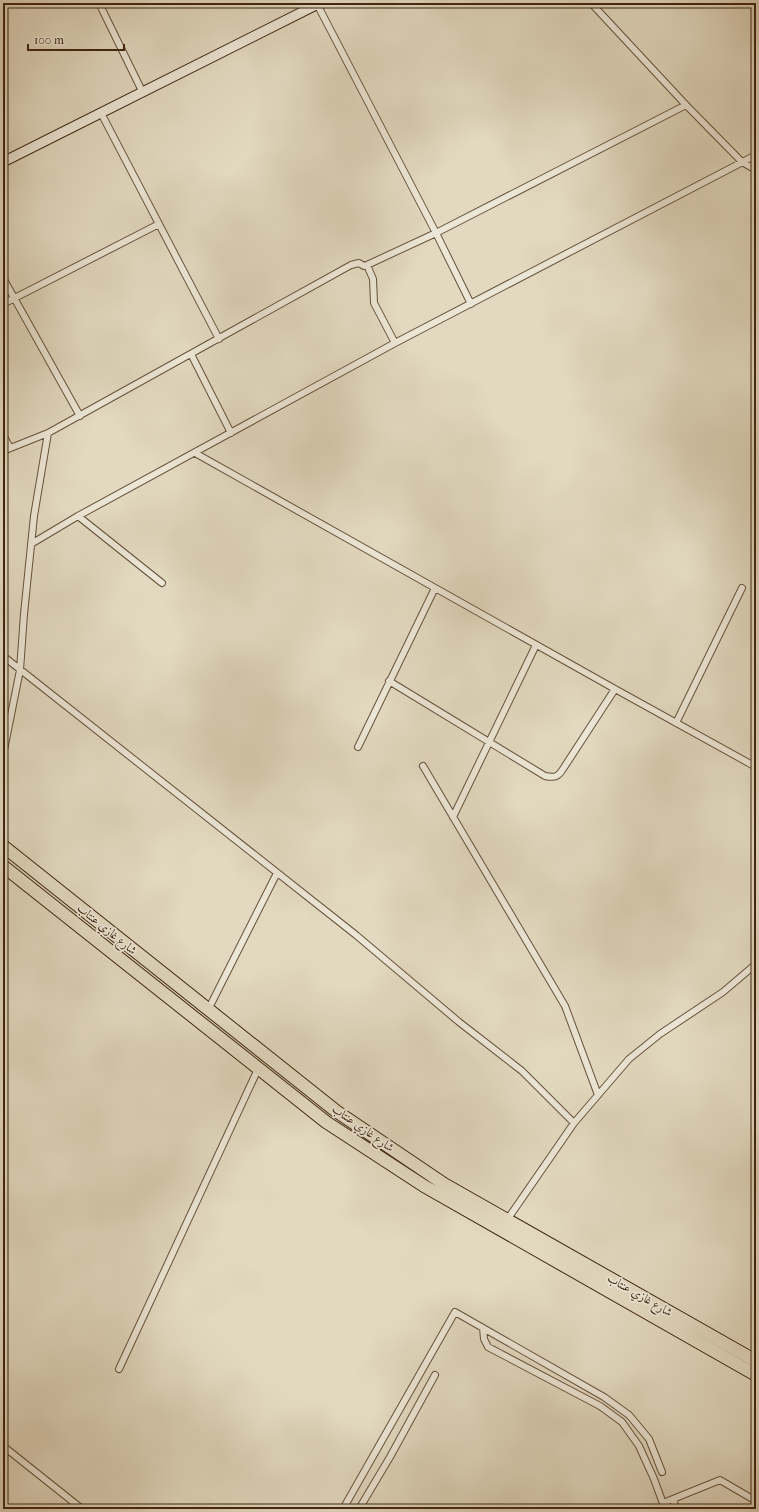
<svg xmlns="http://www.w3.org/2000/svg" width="759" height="1512" viewBox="0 0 759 1512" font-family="'IM FELL French Canon',Amiri,serif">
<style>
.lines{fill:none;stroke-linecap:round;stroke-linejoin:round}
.street-casing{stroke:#67523b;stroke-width:8}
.secondary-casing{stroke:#3e250f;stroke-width:11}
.highway-casing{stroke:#3e250f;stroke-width:14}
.street{stroke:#ece6d6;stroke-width:6}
.secondary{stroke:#ece6d6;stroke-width:9}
.highway{stroke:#e2d9c0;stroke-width:12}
.labels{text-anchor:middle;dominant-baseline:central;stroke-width:3.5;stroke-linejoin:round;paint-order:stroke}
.street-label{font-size:12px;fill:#3e250f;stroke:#ece6d6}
</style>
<rect width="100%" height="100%" fill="#e2d9c0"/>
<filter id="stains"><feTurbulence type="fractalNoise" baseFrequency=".005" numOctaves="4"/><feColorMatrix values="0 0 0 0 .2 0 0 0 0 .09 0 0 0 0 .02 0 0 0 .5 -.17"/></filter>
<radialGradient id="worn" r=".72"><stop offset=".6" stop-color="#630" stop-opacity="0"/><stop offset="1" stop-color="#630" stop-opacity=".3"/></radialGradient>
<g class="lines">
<g class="street-casing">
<path id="street" d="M99,3L142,91
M591,3L686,105L742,162L756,170
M317,4L436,233L471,304
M101,113L219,339
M367,265L373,279L374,303L395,343
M3,278L80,416
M3,304L159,224
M191,354L231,433
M3,435L10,448
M3,451L48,433L351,265L359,263L364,266L367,265L436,233L686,105
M195,453L615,689L756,767
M78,516L162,583
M31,544L78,516L395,343L756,155
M3,656L356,935L459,1022L522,1071L574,1123
M389,681L545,776C555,778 558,777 563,769L615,689
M676,723L742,588
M358,747L435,588
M3,755L20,670L24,614L34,516L48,433
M423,766L565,1006L598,1095
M453,817L536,645
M208,1010L277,873
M507,1220L574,1123L629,1059L660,1034L723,992L756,964
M483,1328L484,1339L488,1347L600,1406L622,1422L639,1446L654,1479L665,1509
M119,1369L258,1069
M3,1446L82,1509
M673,1499L676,1509
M663,1503L720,1480L756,1501
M343,1509L455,1312L604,1397L629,1415L649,1439L662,1472
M359,1509L390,1457L435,1375"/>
</g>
<g class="secondary-casing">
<path id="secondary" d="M3,162L320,3"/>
</g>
<g class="highway-casing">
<path id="highway" d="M3,846L336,1111L444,1184L756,1361
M3,866L326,1122L424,1186L756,1375"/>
</g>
<use href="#street" class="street"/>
<use href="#secondary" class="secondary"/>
<use href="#highway" class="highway"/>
</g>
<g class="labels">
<g class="street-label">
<text transform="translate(107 929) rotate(39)">شارع غازي عنتاب</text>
<text transform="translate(363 1128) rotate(35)">شارع غازي عنتاب</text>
<text transform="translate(640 1295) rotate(30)">شارع غازي عنتاب</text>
</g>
</g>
<rect width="759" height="1512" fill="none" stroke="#e2d9c0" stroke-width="16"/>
<rect x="4" y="4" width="751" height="1504" fill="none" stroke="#3e250f" stroke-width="2"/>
<rect x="8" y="8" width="743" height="1496" fill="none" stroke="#3e250f"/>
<path d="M28 44v6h96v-6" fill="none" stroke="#3e250f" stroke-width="2"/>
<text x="34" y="44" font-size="12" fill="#3e250f" stroke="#ece6d6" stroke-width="3" paint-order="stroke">100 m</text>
<rect width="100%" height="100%" filter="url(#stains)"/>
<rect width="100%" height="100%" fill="url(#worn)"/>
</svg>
